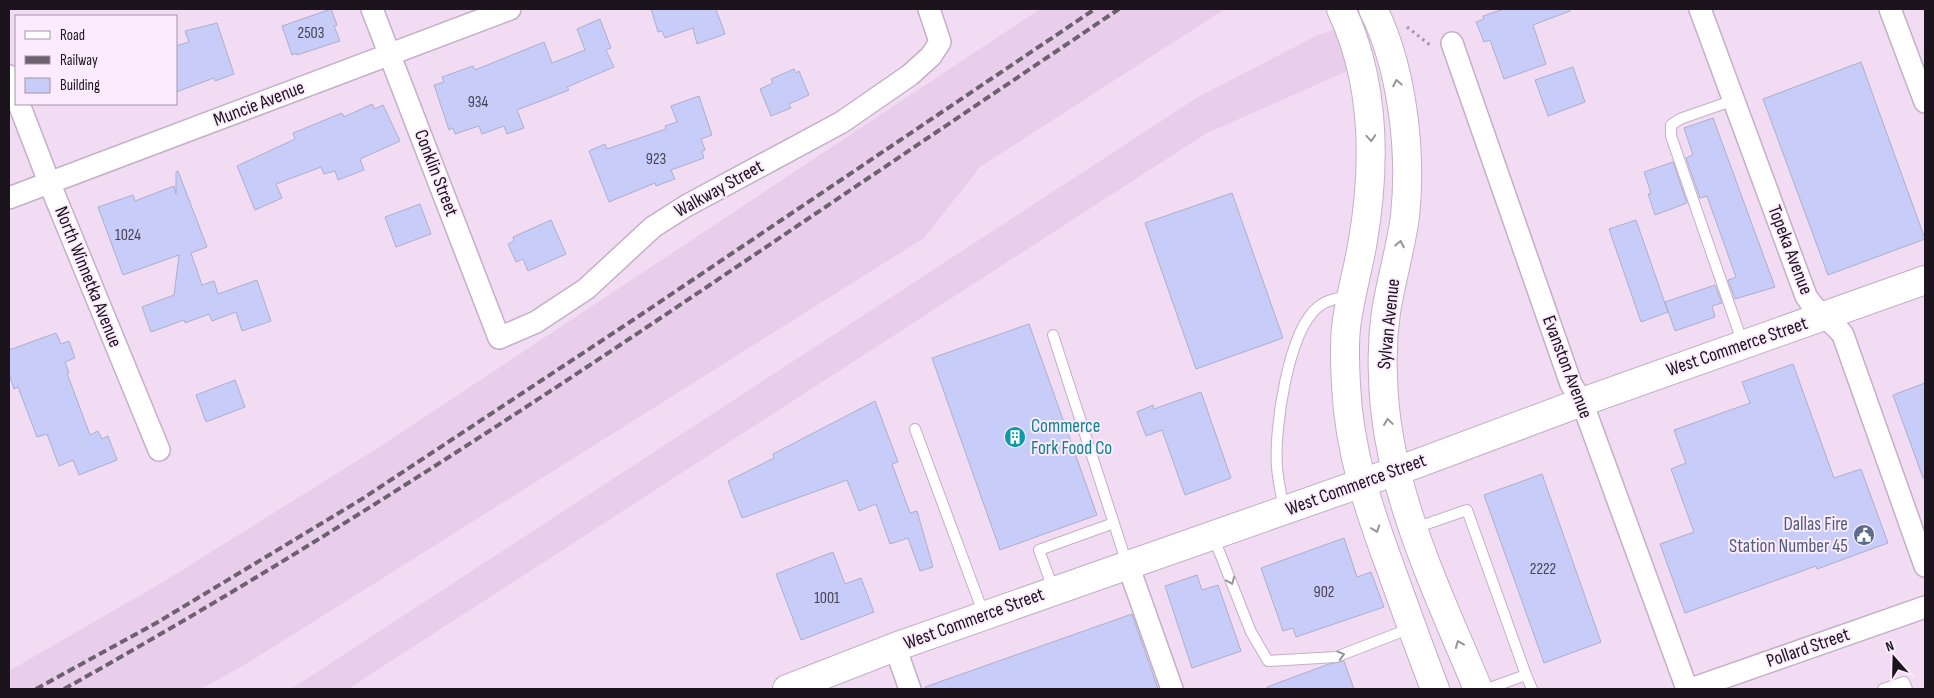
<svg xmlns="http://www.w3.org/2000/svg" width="1934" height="698" viewBox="0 0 1934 698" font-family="'Sofia Sans Condensed',sans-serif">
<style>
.built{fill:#e8ceeb}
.building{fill:#c8ccf9;stroke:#adafca}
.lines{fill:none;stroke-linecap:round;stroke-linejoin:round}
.lane-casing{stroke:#c3afc6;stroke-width:12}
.street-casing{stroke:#c3afc6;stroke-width:24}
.secondary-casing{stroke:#c3afc6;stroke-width:30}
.path{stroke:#a494a6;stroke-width:3;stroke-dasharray:2.5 4;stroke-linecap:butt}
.lane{stroke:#fff;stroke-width:10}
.street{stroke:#fff;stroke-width:21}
.secondary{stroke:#fff;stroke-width:28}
.rail{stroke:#6e616f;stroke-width:4;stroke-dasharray:8 4;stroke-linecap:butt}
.oneway{stroke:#989599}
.labels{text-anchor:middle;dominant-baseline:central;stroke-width:4;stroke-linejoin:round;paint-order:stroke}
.number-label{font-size:16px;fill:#464253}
.street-label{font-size:19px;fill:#1b141c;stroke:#fcebfe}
.culture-label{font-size:19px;fill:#0d838f;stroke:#fcebfe;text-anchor:start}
.service-label{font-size:19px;fill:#4e5e75;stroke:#fcebfe;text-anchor:end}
</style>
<rect width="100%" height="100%" fill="#f1dcf4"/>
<path class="built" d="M1040,9H1225L980,167L924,238L246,664L201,689H9V671L163,582L384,444Z
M1342,27L1354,68L1205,134L348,689H291L1198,97L1318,35Z"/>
<path class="building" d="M331,9L337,25L334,26L340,41L297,55V53L292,55L282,26Z
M651,9H716L725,34L697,44L693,28L665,38L662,31L658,32Z
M1504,9H1570V11L1533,25L1546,64L1504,79L1490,40L1484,42L1476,22L1484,19L1483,16Z
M600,19L611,48L606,50L614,67L567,87L569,90L517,110L524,128L507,134L504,126L482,134L479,126L455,134L453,128L449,130L434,85L444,82L442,77L473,66L475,70L544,42L552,63L585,50L577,29Z
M217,23L234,74L215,81L214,78L176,92V46L189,42L185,31Z
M1861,62L1925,239L1828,275L1763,99Z
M1573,67L1585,102L1548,116L1535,80Z
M794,69L796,73L799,71L809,95L789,104L791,108L771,116L760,89L773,83L771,79Z
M699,96L712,135L701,139L705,150L702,151L704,158L671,170L675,179L656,186L655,183L609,202L589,151L605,144L607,149L666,129L665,126L677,122L671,106Z
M372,104L375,109L383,105L400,141L360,159L364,170L338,180L335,171L324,174L321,167L276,184L282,198L255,210L237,166L295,139L293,133L342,113L344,117Z
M1713,118L1775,287L1735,299L1728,280L1736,277L1707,196L1700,198L1686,158L1693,155L1684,128Z
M1673,162L1687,203L1655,215L1648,194L1651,193L1644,172Z
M178,171L207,247L191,253L202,285L214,281L218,294L257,280L271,321L242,331L236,312L212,321L209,314L185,323L184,320L151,332L142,307L174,295L179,255L123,275L98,207L133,195L135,201L174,186L176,194V172Z
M1232,193L1283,338L1196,369L1145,223Z
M420,204L431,234L396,247L385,217Z
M551,220L566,254L528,271L523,259L516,262L508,244L514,241L513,237Z
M1636,220L1668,312L1641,322L1609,229Z
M1715,285L1722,303L1712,306L1715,317L1675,331L1665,302Z
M1029,324L1097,515L1000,550L932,358Z
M56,333L61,344L69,341L75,358L65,362L69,373H67L90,435L98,431L102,439L108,436L117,460L79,475L73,460L59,466L47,434L37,437L18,387L14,389L9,374V350Z
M1793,364L1834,478L1861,469L1888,543L1817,569L1816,566L1685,613L1660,544L1694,532L1671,469L1686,463L1674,430L1750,403L1742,382Z
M235,380L245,407L206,422L196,395Z
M1925,383V478H1923L1893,395Z
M1201,392L1231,478L1185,495L1162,430L1146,436L1137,412L1153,405L1154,409Z
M875,401L898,462L892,464L910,513L917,511L933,567L920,571L908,538L890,544L876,504L859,511L847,480L742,518L728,481L774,458L773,454Z
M1542,474L1601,642L1544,663L1484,495Z
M1344,538L1357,577L1371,572L1384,607L1296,637L1293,628L1283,631L1261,568Z
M833,552L845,584L861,578L874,612L801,640L776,574Z
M1197,575L1202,590L1218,585L1241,651L1192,668L1165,586Z
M1132,614L1158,689H925V687Z
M1344,661L1354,689H1267V687L1329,664Z"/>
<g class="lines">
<g class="lane-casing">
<path id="lane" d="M1734,100L1680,119L1671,125V136L1743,344
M1053,335L1127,564
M915,429L984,615
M1284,508C1281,494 1278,481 1277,467C1274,429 1288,331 1318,307C1328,299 1338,298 1350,297
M1415,528L1467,510L1526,675L1487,689
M1213,536L1251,632L1268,661L1336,657L1411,628
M1054,591L1039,550L1114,523
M1526,675L1532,689
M1883,689L1904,682L1907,689"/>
</g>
<g class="street-casing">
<path id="street" d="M372,9L499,338L536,322L586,289L653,227L686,206L842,122L910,75L931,56L940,42L929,9
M1700,9L1806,296C1817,315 1831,319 1843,335L1925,566
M1890,9L1925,102
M1452,43L1571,384L1582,402L1687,689
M9,76L16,96
M19,104L49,182L159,450
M9,198L510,9
M1128,565L1172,689
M895,647L910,689
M1691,689L1925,607"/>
</g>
<g class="secondary-casing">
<path id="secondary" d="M1341,9C1376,83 1376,167 1362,246C1357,274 1349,300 1346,328C1344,347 1345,366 1346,385C1349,452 1369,510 1392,572C1406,611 1420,650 1435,689
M1373,9C1402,67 1412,151 1405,216C1401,248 1391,280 1386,312C1383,333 1382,355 1383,376C1385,486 1437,590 1478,689
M787,689L895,647L1416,464L1582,402L1925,280"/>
</g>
<path class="path" d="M1407,27L1430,45"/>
<use href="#lane" class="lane"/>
<use href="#street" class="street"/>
<use href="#secondary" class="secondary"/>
<path class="rail" d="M36,689L158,622L362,499L633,320L1095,9
M64,689C294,561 514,417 732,270C861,183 990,96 1119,9"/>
</g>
<defs><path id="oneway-chevron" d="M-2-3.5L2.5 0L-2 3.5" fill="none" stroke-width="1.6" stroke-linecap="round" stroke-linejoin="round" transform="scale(1.25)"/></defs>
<g class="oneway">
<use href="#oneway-chevron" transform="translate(1397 83) rotate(-101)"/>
<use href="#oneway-chevron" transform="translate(1371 138) rotate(86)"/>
<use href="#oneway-chevron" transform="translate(1400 244) rotate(-79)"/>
<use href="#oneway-chevron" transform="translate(1388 422) rotate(-98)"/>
<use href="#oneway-chevron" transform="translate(1376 529) rotate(70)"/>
<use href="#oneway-chevron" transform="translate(1231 581) rotate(68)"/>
<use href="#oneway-chevron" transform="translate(1459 644) rotate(-112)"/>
<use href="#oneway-chevron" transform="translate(1341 655) rotate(-17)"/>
</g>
<defs>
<g id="building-disc" transform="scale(1.125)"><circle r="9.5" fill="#0f9aa8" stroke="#fcebfe"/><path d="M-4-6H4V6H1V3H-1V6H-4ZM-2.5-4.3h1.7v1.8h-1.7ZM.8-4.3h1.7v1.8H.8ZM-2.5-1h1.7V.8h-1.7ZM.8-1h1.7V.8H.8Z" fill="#fff"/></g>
<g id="civic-disc" transform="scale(1.125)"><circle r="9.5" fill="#5c6f8a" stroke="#fcebfe"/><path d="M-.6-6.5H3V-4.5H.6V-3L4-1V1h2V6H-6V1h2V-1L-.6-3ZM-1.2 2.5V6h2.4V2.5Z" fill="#fff"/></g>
</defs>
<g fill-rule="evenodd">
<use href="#building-disc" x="1015" y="437"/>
<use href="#civic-disc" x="1864" y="535"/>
</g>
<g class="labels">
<g class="number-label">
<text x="311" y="33">2503</text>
<text x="478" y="102">934</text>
<text x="656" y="159">923</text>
<text x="128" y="235">1024</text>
<text x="1543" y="569">2222</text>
<text x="1324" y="592">902</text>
<text x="827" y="598">1001</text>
</g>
<g class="street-label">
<text transform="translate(259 104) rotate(-21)">Muncie Avenue</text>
<text transform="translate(436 173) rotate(69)">Conklin Street</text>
<text transform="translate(719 189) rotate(-29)">Walkway Street</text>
<text transform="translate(1790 250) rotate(69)">Topeka Avenue</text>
<text transform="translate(88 277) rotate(68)">North Winnetka Avenue</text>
<text transform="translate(1389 324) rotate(-84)">Sylvan Avenue</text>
<text transform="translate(1737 347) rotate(-19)">West Commerce Street</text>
<text transform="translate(1567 367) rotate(69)">Evanston Avenue</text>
<text transform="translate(1356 485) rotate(-20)">West Commerce Street</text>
<text transform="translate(974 619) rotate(-20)">West Commerce Street</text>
<text transform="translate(1808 648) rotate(-19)">Pollard Street</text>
</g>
<g class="culture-label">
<text x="1031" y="426">Commerce<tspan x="1031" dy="22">Fork Food Co</tspan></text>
</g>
<g class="service-label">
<text x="1848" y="524">Dallas Fire<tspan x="1848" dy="22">Station Number 45</tspan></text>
</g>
</g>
<rect width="1934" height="698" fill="none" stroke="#1b141c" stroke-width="20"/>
<rect x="15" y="15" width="162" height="90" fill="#fcebfe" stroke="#a295a4"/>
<rect x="25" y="31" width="25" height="8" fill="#ffffff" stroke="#a295a4"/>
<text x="60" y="40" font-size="15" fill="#1b141c">Road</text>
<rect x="25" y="56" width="25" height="8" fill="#6e616f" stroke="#a295a4"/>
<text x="60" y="65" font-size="15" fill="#1b141c">Railway</text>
<rect x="25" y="78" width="25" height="15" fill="#c8ccf9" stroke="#a295a4"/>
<text x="60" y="90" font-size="15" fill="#1b141c">Building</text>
<g transform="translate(1894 658) rotate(340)" stroke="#fcebfe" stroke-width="4" paint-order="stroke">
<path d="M0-4L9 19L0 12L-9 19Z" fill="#1b141c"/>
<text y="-8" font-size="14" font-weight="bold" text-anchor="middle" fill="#1b141c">N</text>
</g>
</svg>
